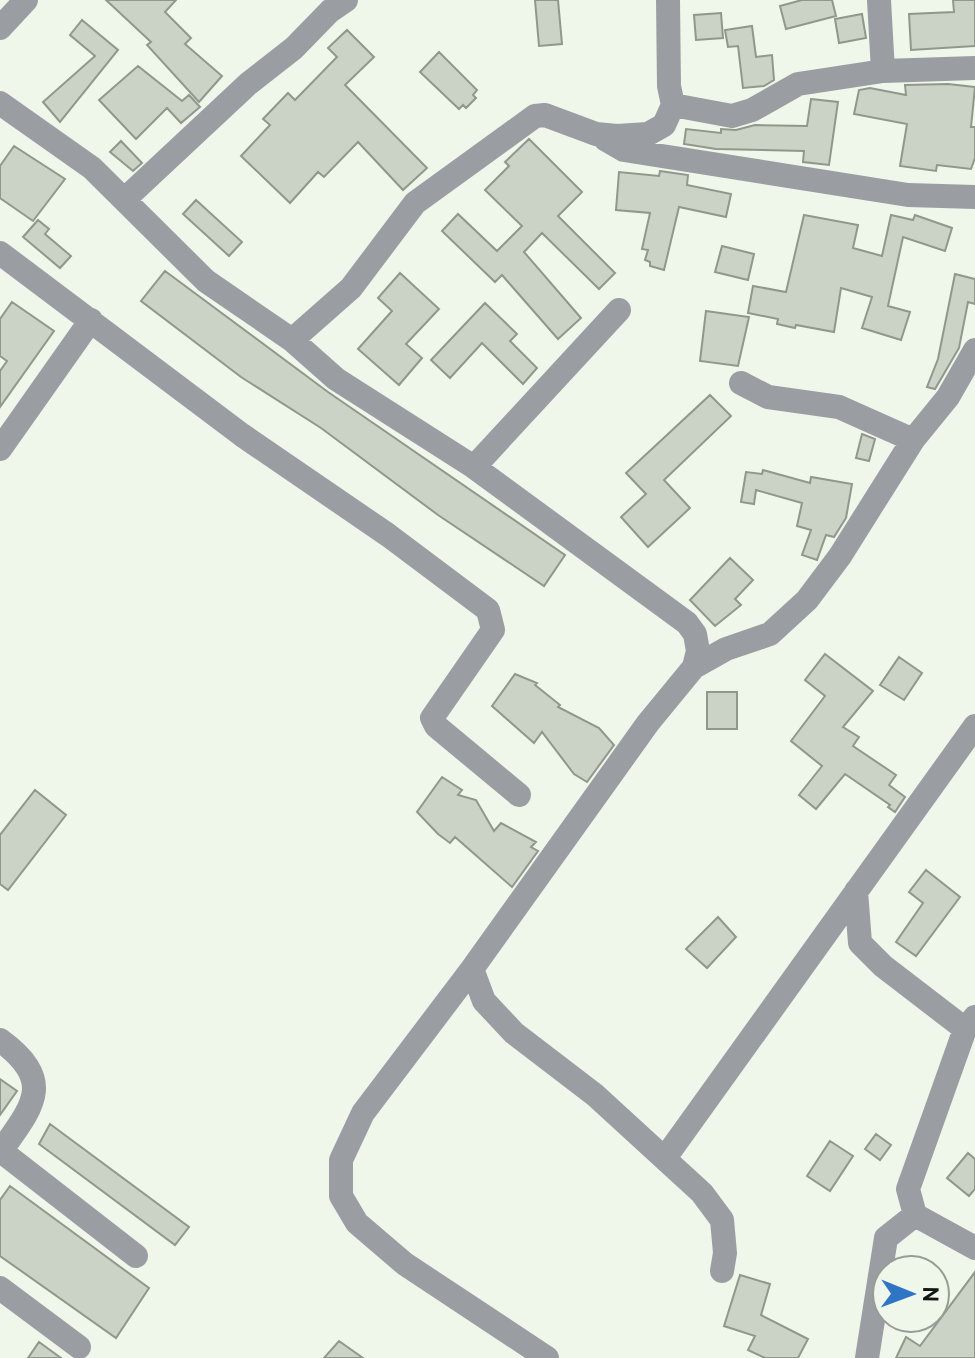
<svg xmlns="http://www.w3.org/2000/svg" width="975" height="1358" viewBox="0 0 975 1358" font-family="Overpass,sans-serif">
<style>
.building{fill:#cbd3c6;stroke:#90978b;stroke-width:2}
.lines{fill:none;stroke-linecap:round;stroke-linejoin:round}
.minor{stroke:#9a9ea3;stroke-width:24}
</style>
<rect width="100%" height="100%" fill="#eff7ea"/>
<path class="building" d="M106,0H176L165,12L191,38L185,44L222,76L199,102L147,45L151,42Z
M535,0H558L562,44L539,46Z
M802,0H832L836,16L786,29L780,6Z
M953,0H975V46L911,50L909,14L954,12Z
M721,13L723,38L696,40L694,15Z
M862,14L866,38L839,43L835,19Z
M82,20L118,50L60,122L43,102L95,56L70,35Z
M752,26L756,57L772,55L774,80L764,86L743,88L738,46L728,47L725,30Z
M347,30L374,57L345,85L427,168L403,190L358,142L324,177L318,172L290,203L241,156L270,125L263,119L288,93L295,100L337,57L328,48Z
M439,52L477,90L473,95L476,98L466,108L463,105L459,109L420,72Z
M138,66L182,101L189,95L200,107L181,123L167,108L136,139L99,100Z
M948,84L975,87L971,127H975V158L971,169L937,165L936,171L900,166L907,124L854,114L859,90L870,88L906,95L905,85Z
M811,99L838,102L829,165L803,162L804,151L716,149L684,144L686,129L721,133V129L736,130L755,125L807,126Z
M529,139L582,192L558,216L615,273L599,289L542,233L524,252L581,318L558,339L502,275L495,282L442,231L458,214L497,251L522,226L485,190L509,166L505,162Z
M121,141L142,163L133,171L110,152Z
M14,146L65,179L33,221L0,198V166Z
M660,171L688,175L687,185L731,194L726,217L679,207L664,270L650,266V262L645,260L648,250L642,249L650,213L616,210L619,172L659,176Z
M196,200L242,242L229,256L183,214Z
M804,215L858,225L853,248L882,256L891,215L913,220L915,215L952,228L945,251L903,237L888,306L910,312L901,340L862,328L872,297L841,288L834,332L796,325L795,328L777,324L778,319L748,313L753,286L786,292Z
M38,220L49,229L45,234L71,256L60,268L23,237Z
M722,246L754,254L748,280L715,272Z
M165,271L328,392L565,555L544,586L438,515L321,428L241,377L141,301Z
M400,273L439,309L406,344L422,358L399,385L358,349L392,311L378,298Z
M955,274L975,279V304L968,302L959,348L935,389L927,387L938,359Z
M12,302L54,331L0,407V371L7,361L0,356V319Z
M485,303L517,334L510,341L537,368L523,384L482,343L450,378L431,360Z
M706,311L749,317L738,366L700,361Z
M710,395L731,416L664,480L690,508L648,547L621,517L646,494L626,473Z
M862,434L875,439L869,461L856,458Z
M763,470L810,483L811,477L852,484L846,518L834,537L826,535L817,560L802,555L811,530L797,526L802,503L756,490L754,504L741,502L746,472L762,474Z
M730,558L753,580L735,599L741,605L715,626L690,600Z
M825,654L873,691L843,727L859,737L853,746L896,775L889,785L905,797L895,812L888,807L890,805L845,774L816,809L799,795L822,766L791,741L825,696L805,680Z
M899,657L922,673L904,700L880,685Z
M515,674L537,683L535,685L560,705L558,707L599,728L614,745L587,782L574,774L542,732L534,743L492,706Z
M707,692H737V729H707Z
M442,777L462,790L458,795L476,800L494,831L501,823L536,842L531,847L538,851L512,887L455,837L450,843L438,834L417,812Z
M35,790L66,815L8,890L0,884V835Z
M926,870L960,897L916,956L896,942L923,903L909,892Z
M718,917L736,937L707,968L686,949Z
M0,1079L17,1091L0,1115Z
M50,1124L189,1227L175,1245L39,1144Z
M876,1134L891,1145L880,1160L865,1149Z
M830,1141L853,1156L830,1191L807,1176Z
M968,1153L975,1159V1189L969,1196L947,1178Z
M10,1186L149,1288L116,1338L0,1256V1200Z
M975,1272V1358H896L906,1337L920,1346Z
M740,1275L770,1284L761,1315L808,1339L798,1358H765L748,1350L755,1336L724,1326Z
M339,1341L363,1358H324Z
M39,1342L61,1358H28Z"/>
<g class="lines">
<path class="minor" d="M879,0L883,71
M0,28L26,0
M0,103L92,168L206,281L292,340L336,379L474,467L687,623L695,634L698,651L694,667L648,723L472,969L363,1113L341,1160V1196L357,1223L405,1264L547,1358
M673,105L732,116L752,110L798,84L883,71L975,68
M605,139L624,150L908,195L975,197
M126,198L248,84L294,48L330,11L346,0
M0,253L242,435L388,535L488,610L493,630L432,718L436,726L519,795
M292,340L351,288L415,203L535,116L545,115L596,134L617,136L648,134L664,125L673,105L669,86L668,0
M741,383L768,397L839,407L913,440
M0,449L91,320
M474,467L619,310
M694,667L726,649L770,634L807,600L840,556L913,440L948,397L975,350
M856,891L860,943L883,966L965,1029
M472,969L484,1001L514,1033L595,1095L702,1193L722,1220L725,1253L722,1271
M975,1017L965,1029L908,1189L915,1215L975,1248
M0,1040C56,1081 33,1106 1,1151L136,1256
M665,1158L975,726
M0,1288L79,1347
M867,1358L886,1238L915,1215"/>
</g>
<g transform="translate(911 1294) rotate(91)"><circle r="38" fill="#eff7ea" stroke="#979d94" stroke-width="2"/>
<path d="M0-6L14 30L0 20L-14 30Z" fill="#2e75c6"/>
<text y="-12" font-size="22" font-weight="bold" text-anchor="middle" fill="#131612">N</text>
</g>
</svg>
